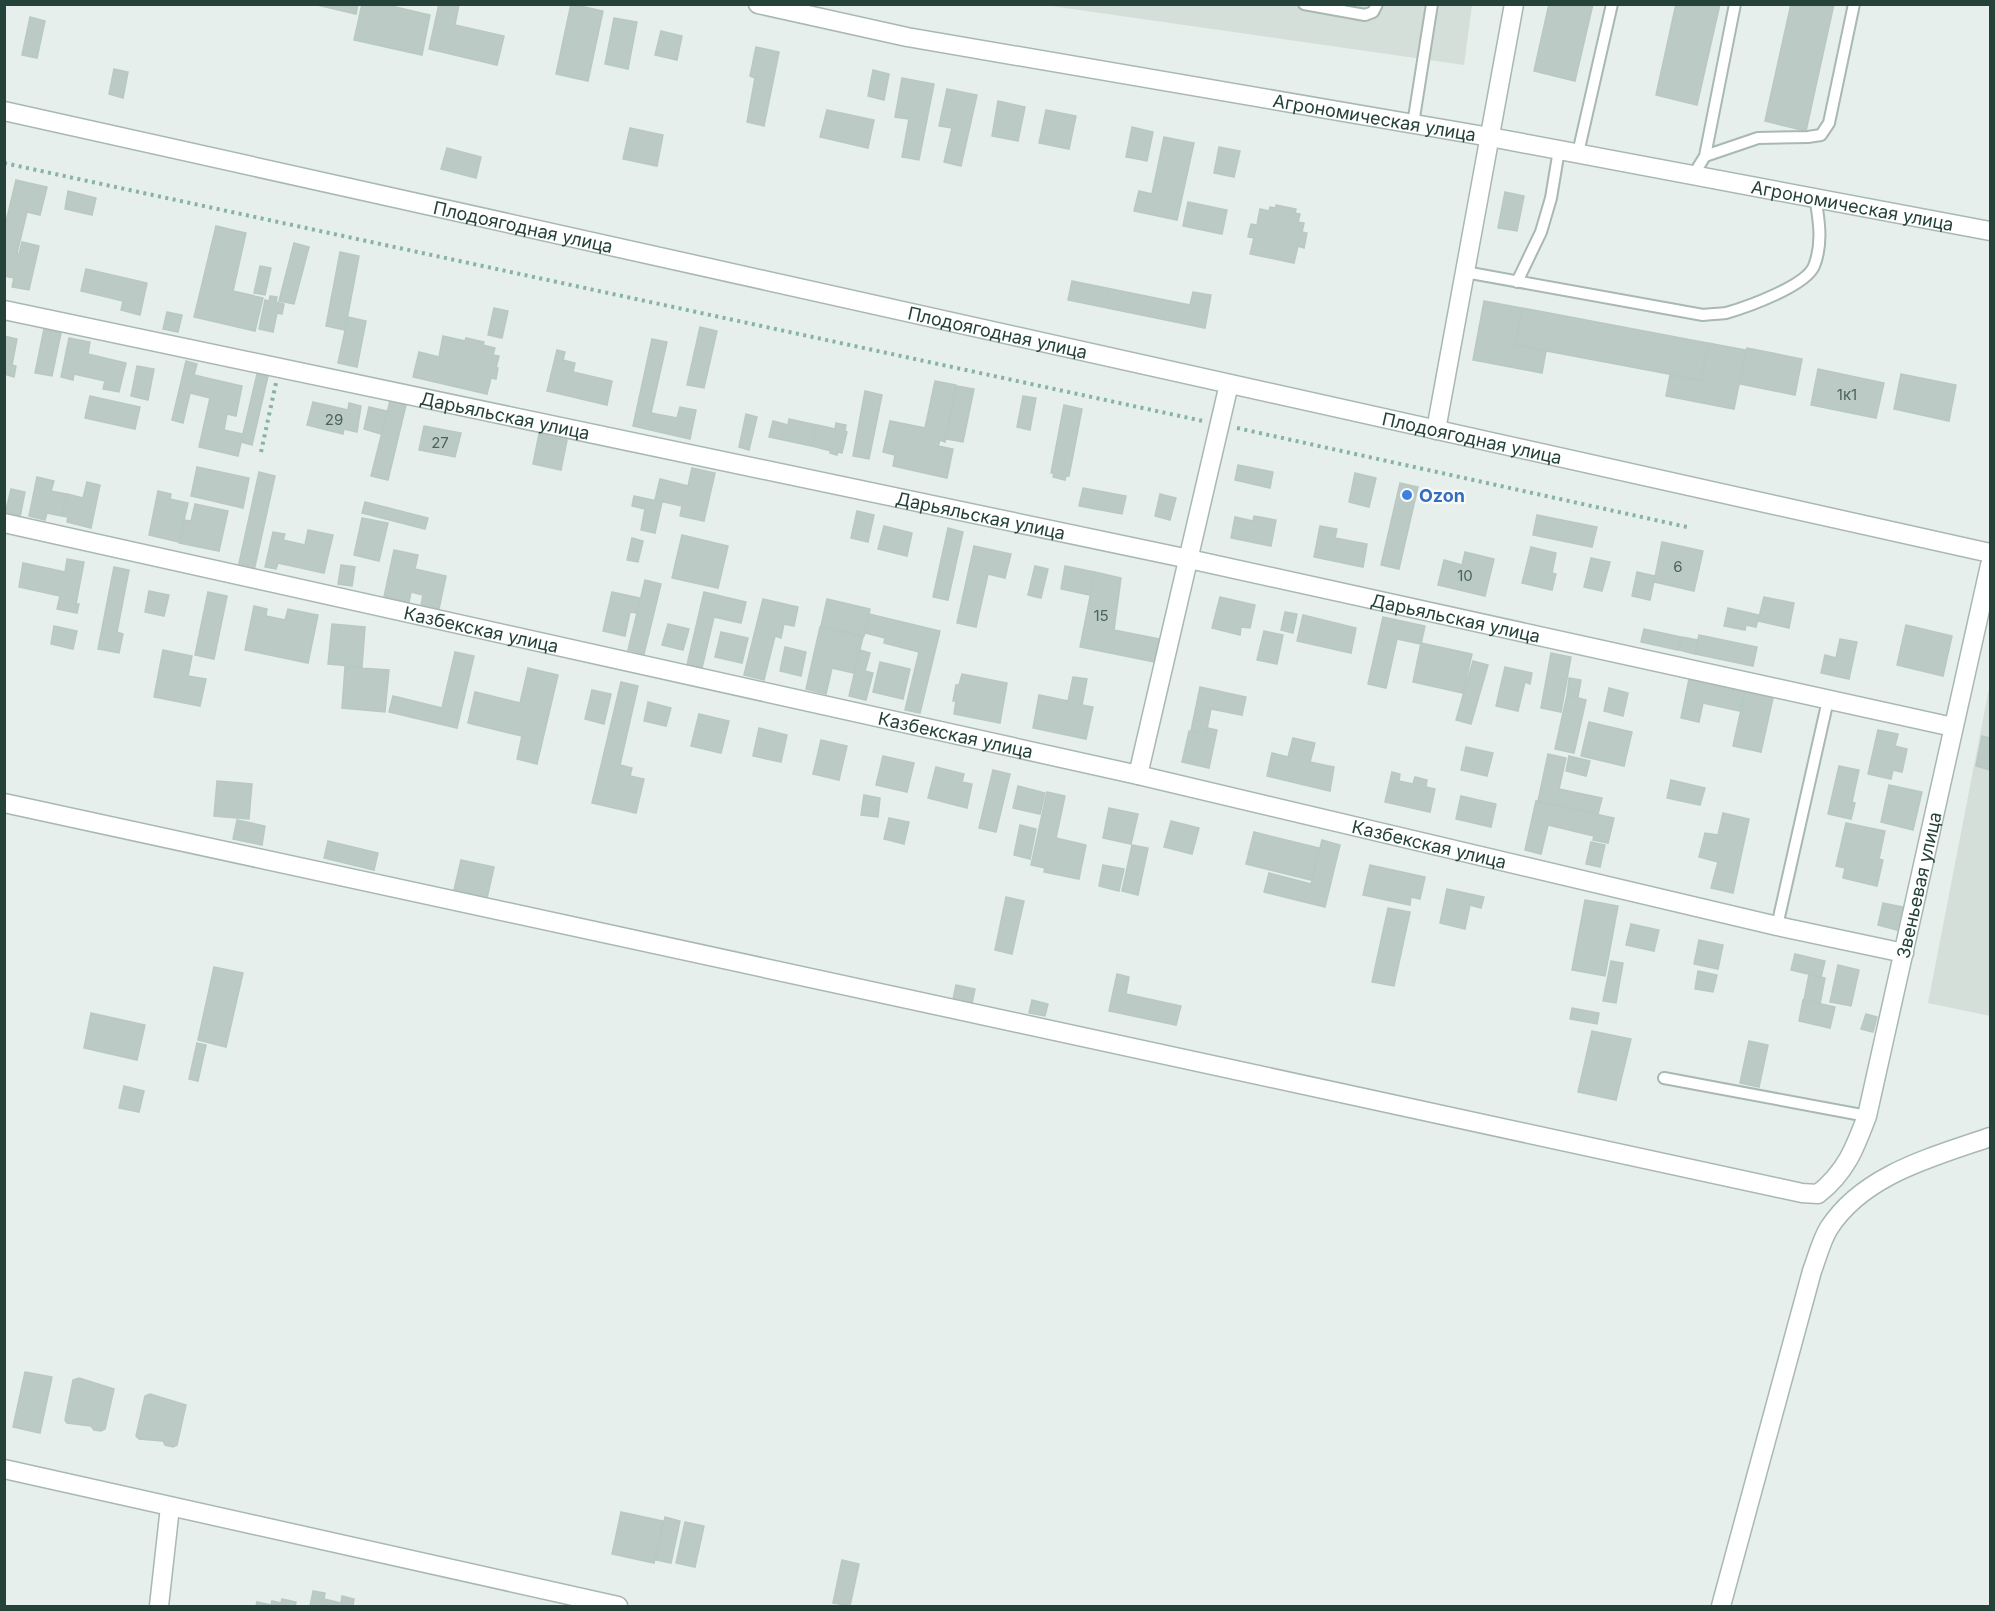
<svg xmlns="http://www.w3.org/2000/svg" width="1995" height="1611" viewBox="0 0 1995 1611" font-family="Inter,sans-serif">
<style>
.built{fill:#d4dfda}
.building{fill:#bbcac4;stroke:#b8c9c2;stroke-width:1.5}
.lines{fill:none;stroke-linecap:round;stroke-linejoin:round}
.service-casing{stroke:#a8b8b2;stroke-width:14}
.minor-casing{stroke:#a8b8b2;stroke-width:21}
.tertiary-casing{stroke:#a8b8b2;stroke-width:21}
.path{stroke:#86b3a5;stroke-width:4;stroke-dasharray:3 4.5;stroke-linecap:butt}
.service{stroke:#fff;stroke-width:10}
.minor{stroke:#fff;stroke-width:18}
.tertiary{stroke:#fff;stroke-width:18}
.shop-dot{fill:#3f7fe0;stroke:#f7fbf9;stroke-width:2}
.labels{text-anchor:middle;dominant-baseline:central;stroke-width:4.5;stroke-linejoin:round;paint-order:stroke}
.number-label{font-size:15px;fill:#4a645c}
.street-label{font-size:18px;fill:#24423a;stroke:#f7fbf9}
.shop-label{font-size:18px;font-weight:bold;fill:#366cbe;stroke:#f7fbf9;text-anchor:start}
</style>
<rect width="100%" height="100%" fill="#e6efeb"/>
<path class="built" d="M1044,5H1472L1464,65Z
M1990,683V1016L1928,1003Z"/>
<path class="building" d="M313,4H358L356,14Z
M362,4H383L430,15L422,55L354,40Z
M439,4H459L455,25L504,36L497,65L429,49Z
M571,4L603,11L588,81L556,74Z
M1549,4H1593L1575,81L1534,71Z
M1676,4H1720L1697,105L1656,95Z
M1791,4H1834L1806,131L1765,121Z
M30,17L45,21L37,58L22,55Z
M614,18L637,22L628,69L605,64Z
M661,31L682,36L677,60L655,55Z
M756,47L779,52L764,126L747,122L755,78L750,76Z
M114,69L128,72L123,98L109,94Z
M873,70L889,74L884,100L868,96Z
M902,78L934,84L919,160L902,157L909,119L895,117Z
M947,89L977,95L961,166L944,162L952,128L939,126Z
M998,101L1025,107L1018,141L992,136Z
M827,110L874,120L868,148L820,137Z
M1046,110L1076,116L1069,149L1039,143Z
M1132,127L1153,132L1147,161L1126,157Z
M630,128L663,135L657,166L623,159Z
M1164,137L1194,143L1177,220L1134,211L1139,191L1152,194Z
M1219,147L1240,151L1234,177L1214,173Z
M447,148L481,157L476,178L441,169Z
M16,180L47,187L40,215L27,212L17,253L19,254L22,242L39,246L29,290L12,287L14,278L4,276V230Z
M68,191L96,198L92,215L65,209Z
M1505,192L1524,196L1517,231L1498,228Z
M1188,202L1227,210L1222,234L1183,226Z
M1276,205L1296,209L1295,213L1300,214L1298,222L1304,223L1302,232L1307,233L1304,248L1298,246L1294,263L1250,254L1254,238L1248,237L1251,224L1257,225L1260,209L1269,211L1270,207L1276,208Z
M216,226L246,233L233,291L263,298L255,331L194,317Z
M294,243L309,247L294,304L279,301Z
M340,252L359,256L345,330L326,326Z
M260,266L271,268L265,295L254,293Z
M86,269L147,283L140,315L121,310L123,301L81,291Z
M1072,281L1190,305L1193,292L1211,295L1205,328L1068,300Z
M270,296L277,297L276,302L284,304L282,314L277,313L273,332L259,329L265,300L269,301Z
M1484,301L1522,308L1515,345L1546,351L1542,373L1473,360Z
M494,308L508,311L502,338L488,335Z
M1522,308L1708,343L1701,380L1515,345Z
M167,312L182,315L178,332L163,329Z
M348,317L366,321L357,367L338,363Z
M700,327L717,331L704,388L687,385Z
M44,329L61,333L52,376L35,373Z
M4,336L17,339L12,365L16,366L14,377L4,374Z
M443,336L465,341L466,338L484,342L483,345L495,348L493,355L499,356L496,368H498L496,379L491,378L487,394L413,377L419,352L439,357Z
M69,338L90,342L88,354L126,363L119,392L103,389L105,381L74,374L73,380L61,377Z
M652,339L667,342L651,413L677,418L680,407L696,410L690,439L633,426Z
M1708,343L1746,350L1734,409L1666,396L1670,375L1701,381Z
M1747,348L1802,359L1795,395L1740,384Z
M557,350L565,352L563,360L575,363L573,372L612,381L607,405L547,391Z
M186,361L197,364L194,375L242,386L236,416L227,414L224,430L243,434L238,456L199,447L210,398L190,393L183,423L172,420Z
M137,366L154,369L148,400L131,396Z
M1818,369L1884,383L1876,418L1811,405Z
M257,374L268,376L252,445L241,442Z
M1901,374L1956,385L1949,421L1894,409Z
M935,381L956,385L945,442L940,440L938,446L953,449L947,478L893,466L895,455L883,452L890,421L925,428Z
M957,386L974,389L963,442L946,439Z
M865,391L882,395L869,459L853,456Z
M90,396L140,407L135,429L85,418Z
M1023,396L1036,398L1030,430L1017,427Z
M390,401L406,405L388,480L371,476Z
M313,402L348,410L349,403L361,406L357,432L344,429L343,434L307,425Z
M1064,405L1082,409L1069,476H1066L1065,480L1053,477L1054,473H1051Z
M369,407L387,411L381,434L364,429Z
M746,414L757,417L749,450L739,447Z
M789,419L817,425L812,446L769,437L773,421L788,425Z
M836,423L846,425L845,431L847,432L842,453L838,452L837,455L830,453L831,451L812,446L817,425L835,429Z
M424,426L461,433L455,457L419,450Z
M539,434L567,440L561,470L533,464Z
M1238,465L1273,472L1270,488L1235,480Z
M197,467L249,478L243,508L191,496Z
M692,468L715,473L704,521L680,516L682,506L655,500L660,479L688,486Z
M259,472L275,476L254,571L238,568Z
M1355,473L1376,478L1369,507L1349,502Z
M37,477L54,481L51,491L67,494L62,516L47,513L45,520L29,516Z
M87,482L100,485L91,528L67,522L68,517L62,516L67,494L83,498Z
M1400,483L1418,487L1399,569L1381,565Z
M1083,488L1126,496L1122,514L1079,506Z
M11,489L25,492L20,517L5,514Z
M158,491L171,494L170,499L188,503L179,542L149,535Z
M1160,494L1176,498L1170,520L1155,516Z
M634,496L662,502L655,533L641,530L645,509L632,506Z
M365,502L428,518L425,529L362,513Z
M195,504L228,511L219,551L179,543L184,520L191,521Z
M857,511L874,515L868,542L851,538Z
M1537,515L1597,527L1592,547L1533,535Z
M1254,516L1276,520L1271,546L1231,538L1235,517L1253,521Z
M362,518L388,523L379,561L354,555Z
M884,526L912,533L907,556L878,549Z
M1320,526L1337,529L1335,538L1367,544L1363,567L1314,557Z
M948,528L963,532L948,600L933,597Z
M308,530L333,535L324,573L278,563L276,569L265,567L273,532L285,534L283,540L305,545Z
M682,535L728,546L718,588L672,578Z
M632,538L643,541L638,562L627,560Z
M1662,542L1703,551L1694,591L1654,582Z
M974,546L1011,554L1005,578L988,574L976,627L957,623Z
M1531,547L1556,553L1552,573L1556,574L1552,590L1522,583Z
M394,550L418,555L415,569L446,576L439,609L421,605L423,595L411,592L409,602L384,597Z
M1465,552L1494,559L1485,596L1438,585L1444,560L1462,565Z
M1591,558L1610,562L1602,591L1584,587Z
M67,559L84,562L76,604H79L77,613L57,609L60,596L19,587L23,563L65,572Z
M341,565L355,567L352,586L338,584Z
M1035,566L1048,569L1041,598L1028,595Z
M1065,566L1095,572L1090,595L1061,589Z
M114,567L129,570L117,632L123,634L119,653L98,649Z
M1095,572L1121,578L1114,630L1160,639L1155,662L1080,647Z
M1637,572L1655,576L1650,600L1632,596Z
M645,580L661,584L644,654L628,650Z
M149,591L169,595L164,616L145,612Z
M208,592L227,596L214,659L195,655Z
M612,592L640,598L636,613L630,612L625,636L603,631Z
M704,592L746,602L741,623L714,617L702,668L687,665Z
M1220,597L1255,605L1250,628L1241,627L1240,635L1212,628Z
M1764,597L1794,603L1789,628L1758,621Z
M763,599L798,607L794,626L784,624L781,638L775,636L764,680L744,675Z
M827,599L870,609L864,636L821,626Z
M254,606L267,609L266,616L285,620L288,609L318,615L308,663L245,650Z
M1728,608L1759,615L1756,627L1746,625L1745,630L1724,626Z
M1285,612L1297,614L1293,633L1281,630Z
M869,614L940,631L920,713L905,710L919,652L884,643L885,638L865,633Z
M1303,615L1356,628L1351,653L1297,641Z
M1383,617L1425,626L1421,644L1397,639L1386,688L1368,684Z
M332,624L365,627L362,667L328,664Z
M668,624L689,629L683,650L662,645Z
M1906,625L1952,636L1943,676L1897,665Z
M54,626L77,631L73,649L51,644Z
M820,627L863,637L854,673L832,668L826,694L806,689Z
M1644,629L1681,637L1678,650L1641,642Z
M1264,631L1283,635L1277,664L1257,660Z
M721,632L748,638L742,663L715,657Z
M1699,635L1757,647L1753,666L1695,654Z
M1682,637L1698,640L1695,654L1679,650Z
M1840,639L1857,642L1849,679L1821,673L1825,655L1836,658Z
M1421,643L1472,654L1463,693L1413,682Z
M785,647L806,652L801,676L780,671Z
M163,650L192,656L188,676L206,679L200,706L154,697Z
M860,650L870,653L865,671L873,673L866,700L849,696Z
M455,652L474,656L457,728L389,712L393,696L442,708Z
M1551,653L1571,657L1561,712L1541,708Z
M1473,661L1488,665L1471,724L1456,720Z
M880,662L910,669L903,699L873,692Z
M345,667L389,670L385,712L342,708Z
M1505,667L1532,673L1530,684L1525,682L1518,711L1496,706Z
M528,668L558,675L537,764L517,759L522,736L468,723L475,692L520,703Z
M962,674L1007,683L1000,723L954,714L956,701H953L956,685H959Z
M1073,677L1087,679L1082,705L1093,707L1086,739L1033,728L1039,695L1068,701Z
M1569,678L1581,680L1578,697L1567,695Z
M1689,679L1744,692L1740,711L1703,703L1699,722L1681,718Z
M621,682L638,686L620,765L632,768L630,776L644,779L636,813L592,803Z
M1200,687L1246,697L1242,715L1211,709L1206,734L1191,731Z
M1609,688L1628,693L1623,716L1604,711Z
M592,690L611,694L604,724L585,719Z
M1745,692L1773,698L1761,752L1733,746Z
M1567,695L1586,700L1574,753L1555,749Z
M648,702L671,708L666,726L644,721Z
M699,714L729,721L721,753L691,746Z
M1589,722L1632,732L1624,766L1581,756Z
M759,728L787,735L781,762L753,756Z
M1208,728L1217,730L1209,768L1182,762L1189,731L1206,734Z
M1878,730L1898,734L1895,746L1907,749L1902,772L1893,770L1891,779L1868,774Z
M1982,736L1990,738V770L1976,766Z
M1293,738L1315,743L1310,762L1334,767L1330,791L1267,776L1272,753L1288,757Z
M821,740L847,746L839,780L813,774Z
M1466,747L1493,753L1487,776L1461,770Z
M1548,754L1566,758L1559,789L1602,798L1598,814L1538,801Z
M883,756L914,763L907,792L876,785Z
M1569,756L1590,761L1586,776L1566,771Z
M1839,766L1859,770L1852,802L1855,803L1851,819L1828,814Z
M936,767L964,774L962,782L972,784L967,808L928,798Z
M993,770L1010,774L996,832L979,828Z
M1392,772L1400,774L1399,781L1413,784L1415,777L1427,780L1426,787L1435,789L1430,812L1385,802Z
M1671,780L1705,788L1700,805L1667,798Z
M217,781L252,784L249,819L214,816Z
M1889,785L1922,792L1913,830L1881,822Z
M1018,786L1045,793L1040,814L1013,808Z
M1047,792L1065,796L1056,838L1086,845L1079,879L1044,872L1045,868L1031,865Z
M864,795L880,798L878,817L861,815Z
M1461,796L1496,804L1491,827L1456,819Z
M1536,801L1614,818L1608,843L1593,840L1594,836L1548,825L1541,854L1525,850Z
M1109,808L1138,814L1131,844L1103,838Z
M1723,813L1749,819L1733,893L1711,888L1718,862L1699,857L1705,833L1718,835Z
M889,818L909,822L904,844L884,839Z
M237,820L265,826L262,845L233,839Z
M1171,821L1199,828L1192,854L1164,847Z
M1846,823L1885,831L1879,859L1883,860L1877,886L1843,878L1845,868L1836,866Z
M1020,825L1036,829L1030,859L1014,855Z
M1254,832L1319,848L1311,880L1246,864Z
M1322,840L1340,845L1325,907L1264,892L1269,873L1311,884Z
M328,841L378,853L374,870L324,858Z
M1591,842L1605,845L1600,867L1586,864Z
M1132,845L1148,848L1138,895L1122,891Z
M461,860L494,867L487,898L454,890Z
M1103,865L1124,869L1119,891L1099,886Z
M1370,865L1425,877L1420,899L1411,897L1410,905L1363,895Z
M1447,889L1484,897L1481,908L1470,905L1465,929L1440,923Z
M1006,897L1024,901L1012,954L995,950Z
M1585,900L1618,906L1605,976L1572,970Z
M1883,903L1903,907L1897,930L1878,925Z
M1388,908L1410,912L1394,986L1372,982Z
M1631,924L1659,930L1654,951L1626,945Z
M1699,940L1723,945L1718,969L1694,964Z
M1795,954L1825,961L1821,977L1791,970Z
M1611,961L1623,963L1616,1003L1603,1001Z
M1838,965L1859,970L1851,1006L1830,1002Z
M214,967L243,973L226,1047L198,1040Z
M1698,971L1717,975L1713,992L1695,989Z
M1117,974L1129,977L1126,994L1181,1006L1176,1025L1109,1011Z
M1809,974L1825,978L1820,1004L1804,1000Z
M956,985L975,989L971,1008L952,1004Z
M1032,1000L1048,1004L1045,1016L1029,1013Z
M1803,1000L1835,1007L1830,1028L1799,1021Z
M1572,1008L1599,1013L1597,1024L1570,1019Z
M91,1013L145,1025L137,1060L84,1048Z
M1866,1014L1877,1017L1873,1032L1861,1029Z
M1592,1031L1631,1039L1616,1100L1578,1092Z
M1749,1041L1768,1045L1759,1087L1740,1083Z
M197,1043L206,1045L198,1081L189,1079Z
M124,1086L144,1091L139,1112L119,1108Z
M25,1372L52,1377L40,1433L13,1427Z
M79,1378L114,1389L105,1429L101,1431L94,1430L91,1426L67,1423L65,1420L73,1380Z
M150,1394L186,1405L177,1445L173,1447L165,1445L163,1441L139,1439L136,1436L145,1396Z
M621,1512L663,1521L654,1563L612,1554Z
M665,1517L680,1521L671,1563L656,1560Z
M685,1522L704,1526L695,1567L676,1563Z
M842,1560L859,1564L850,1606L833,1603Z
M313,1591L325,1593L324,1599L341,1603L342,1596L354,1599L353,1606H310Z
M282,1599L296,1602L295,1606H299H256L257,1602L271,1605L272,1601L281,1603Z"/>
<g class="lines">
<g class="service-casing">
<path id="service" d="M1304,4L1365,15L1373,12L1377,4
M1413,124L1432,4
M1578,153L1612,4
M1705,156L1758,138L1808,137L1821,135L1829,123L1854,4
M1694,174L1705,156L1735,4
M1465,272L1703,315C1710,314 1718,314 1726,313C1747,307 1806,286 1814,266C1823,244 1819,219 1815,197
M1517,282L1541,232L1551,198L1559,150
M1777,926L1828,700
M1664,1078L1867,1116"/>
</g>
<g class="minor-casing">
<g id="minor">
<path id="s1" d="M758,4L907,37L1490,137L1990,231"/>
<path id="s2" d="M4,310L1189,559L1953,727"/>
<path d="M1436,430L1514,4"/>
<path id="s3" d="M4,523L1138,775L1777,926L1904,953"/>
<path d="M1138,775L1229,384"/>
<path id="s4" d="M4,803L1802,1193L1818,1194C1846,1172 1855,1148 1867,1116L1990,565"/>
<path d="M4,1469L618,1606"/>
<path d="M159,1606L170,1507"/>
<path d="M1721,1606L1812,1271C1817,1258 1821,1241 1829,1228C1864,1174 1933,1157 1990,1137"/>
</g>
</g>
<g class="tertiary-casing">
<g id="tertiary">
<path id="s5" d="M4,111L1990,553"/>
</g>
</g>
<path class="path" d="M4,163L1203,421
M1237,428L1687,527
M261,452L276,383"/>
<use href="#service" class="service"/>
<use href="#minor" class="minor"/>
<use href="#tertiary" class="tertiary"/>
</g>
<circle class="shop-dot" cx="1407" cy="495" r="6"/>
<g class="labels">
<g class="number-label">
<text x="1847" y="394">1к1</text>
<text x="334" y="419">29</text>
<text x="440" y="442">27</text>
<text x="1678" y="566">6</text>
<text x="1465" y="575">10</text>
<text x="1101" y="615">15</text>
</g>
<g class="street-label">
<text stroke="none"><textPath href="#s1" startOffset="627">Агрономическая улица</textPath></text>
<text stroke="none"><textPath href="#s1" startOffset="1113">Агрономическая улица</textPath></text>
<text stroke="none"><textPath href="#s5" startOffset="532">Плодоягодная улица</textPath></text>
<text stroke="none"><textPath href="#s5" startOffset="1018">Плодоягодная улица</textPath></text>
<text stroke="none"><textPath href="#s2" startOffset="512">Дарьяльская улица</textPath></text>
<text stroke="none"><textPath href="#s5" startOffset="1504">Плодоягодная улица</textPath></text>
<text stroke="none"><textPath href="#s2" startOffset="998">Дарьяльская улица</textPath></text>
<text stroke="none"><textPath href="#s2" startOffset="1484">Дарьяльская улица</textPath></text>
<text stroke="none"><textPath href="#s3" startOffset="489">Казбекская улица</textPath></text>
<text stroke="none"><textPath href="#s3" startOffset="975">Казбекская улица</textPath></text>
<text stroke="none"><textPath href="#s3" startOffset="1461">Казбекская улица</textPath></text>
<text stroke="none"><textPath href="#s4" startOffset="2186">Звеньевая улица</textPath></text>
</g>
<g class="shop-label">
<text x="1419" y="495">Ozon</text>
</g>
</g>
<rect width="1995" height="1611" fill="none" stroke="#24423a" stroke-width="12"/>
</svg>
